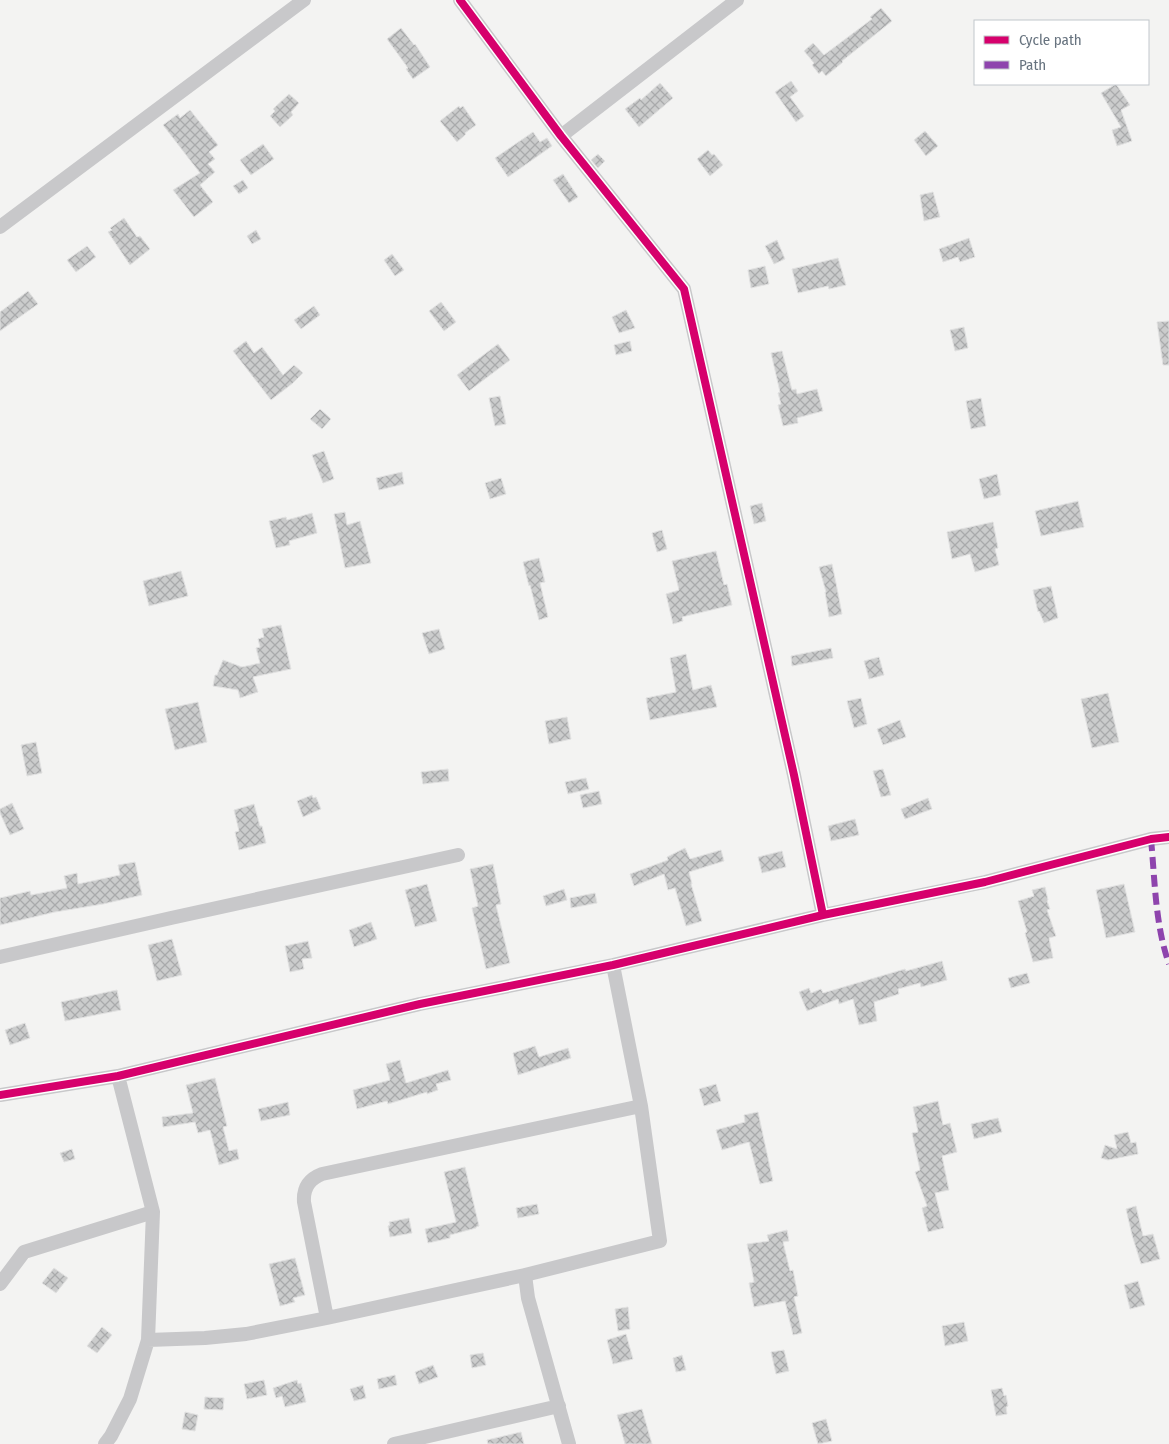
<svg xmlns="http://www.w3.org/2000/svg" width="1169" height="1444" viewBox="0 0 1169 1444" font-family="'Fira Sans Condensed',sans-serif">
<style>
.building{fill:url(#building-cross-hatch);stroke:#e2e2e2}
.lines{fill:none;stroke-linecap:round;stroke-linejoin:round}
.street{stroke:#c8c8ca;stroke-width:14}
.quiet{stroke:#8e44ad;stroke-width:6;stroke-dasharray:12 6;stroke-linecap:butt}
.cycleway-casing{stroke:#fff;stroke-width:11}
.cycleway{stroke:#d6006c;stroke-width:8}
</style>
<defs>
<pattern id="building-cross-hatch" width="8" height="8" patternUnits="userSpaceOnUse" patternTransform="scale(1.25)"><rect width="8" height="8" fill="#cbcccc"/><path d="M0 0l8 8M0 8l8-8" fill="none" stroke="#a9aaab"/></pattern>
</defs>
<rect width="100%" height="100%" fill="#f3f3f2"/>
<path class="building" d="M881,8L892,21L842,61L843,62L826,76L822,71L819,74L812,65L814,63L804,51L813,43L824,55L872,19L870,17Z
M401,28L414,45L415,44L430,67L413,79L406,69L408,68L387,39Z
M791,81L798,91L790,97L804,116L796,122L775,92Z
M660,83L673,98L639,127L625,109L640,98L641,100Z
M1116,84L1130,105L1121,110L1132,141L1117,146L1112,130L1121,127L1101,93Z
M289,94L299,103L291,112L293,115L280,127L270,116L275,111L273,109Z
M459,106L460,108L463,106L476,125L465,133L466,134L457,142L440,121Z
M190,110L218,145L209,152L215,159L208,164L215,172L200,185L213,202L194,217L173,190L200,173L163,125L178,114L180,118Z
M925,131L938,146L926,156L914,140Z
M533,132L540,142L547,138L552,146L508,177L495,158Z
M263,144L274,159L251,175L240,160Z
M708,150L712,155L714,154L723,165L710,176L697,159Z
M598,154L605,161L598,168L591,160Z
M563,174L578,197L569,203L553,180Z
M243,180L248,188L239,194L233,186Z
M933,192L940,217L924,221L920,195Z
M124,218L137,237L140,236L150,249L130,265L108,232L112,230L110,228Z
M256,230L261,239L252,244L247,236Z
M969,238L975,257L960,262L958,257L943,262L939,249Z
M777,240L785,259L774,264L765,246Z
M87,246L96,257L76,272L67,260Z
M392,254L404,270L395,276L384,260Z
M838,258L846,285L829,289L828,286L798,293L792,269Z
M765,266L769,284L751,288L748,270Z
M28,291L38,304L0,331V312Z
M441,302L456,322L444,331L429,311Z
M314,306L320,315L301,329L294,320Z
M626,310L635,328L619,333L612,317Z
M1169,321V365H1163L1157,322Z
M964,327L968,348L955,351L950,330Z
M246,341L254,353L262,347L283,375L294,365L303,373L293,383L271,400L233,351Z
M630,341L632,351L616,355L614,345Z
M498,344L510,360L469,391L457,375Z
M782,351L792,390L796,389L797,394L817,389L823,411L797,418L798,423L783,426L778,405L781,404L778,393L780,392L771,353Z
M500,396L506,424L495,426L489,398Z
M981,398L986,426L971,429L966,401Z
M320,409L331,419L322,429L310,419Z
M324,451L334,479L323,483L312,455Z
M402,472L404,484L379,490L376,478Z
M997,474L1001,495L984,499L979,479Z
M501,478L506,494L490,499L485,483Z
M1078,501L1084,527L1041,536L1035,511Z
M762,503L766,521L754,524L750,506Z
M345,512L347,525L360,521L371,563L345,568L334,514Z
M312,513L317,533L289,541L290,545L276,548L269,521L286,517L287,520Z
M993,522L998,548L995,549L999,565L975,572L970,554L952,559L947,532Z
M662,530L667,549L657,552L652,533Z
M716,551L724,585L727,584L732,605L682,617L683,621L673,624L666,594L679,590L672,561Z
M539,558L545,582L540,583L548,617L539,620L530,585L529,586L523,562Z
M832,564L836,583L842,614L829,617L825,592H826L819,567Z
M181,571L188,596L149,606L143,581Z
M1051,586L1058,618L1044,623L1039,611L1038,612L1033,590Z
M281,625L291,669L253,677L258,692L240,698L238,690L213,686L215,675H217L223,660L242,667L260,663L256,648L260,647L258,639L264,637L262,629Z
M439,629L445,649L429,654L422,633Z
M831,648L833,658L792,666L791,656Z
M686,654L693,690L711,685L717,707L650,720L646,698L676,692L670,658Z
M879,657L884,675L869,679L864,661Z
M1108,693L1119,742L1092,748L1081,699Z
M861,698L867,724L854,728L847,701Z
M198,702L207,742L175,750L165,709Z
M567,717L571,739L549,744L545,721Z
M900,720L906,737L883,745L877,729Z
M36,742L42,773L27,776L21,745Z
M448,769L449,781L423,784L421,772Z
M883,769L891,795L881,797L873,771Z
M586,778L589,789L568,794L565,782Z
M599,791L602,804L583,808L580,795Z
M312,795L313,798L316,797L321,809L303,817L297,801Z
M928,798L932,809L905,819L901,809Z
M12,803L24,829L10,835L0,813V809Z
M254,804L260,826H262L266,843L239,850L235,832L239,831L234,810Z
M855,819L859,835L831,841L828,826Z
M685,848L690,859L721,850L724,861L689,872L692,884H691L702,921L686,926L675,888L668,890L664,874L634,886L630,874L668,860L667,857Z
M782,851L786,867L762,873L758,857Z
M135,862L142,895L103,904L55,912L0,925V898L30,891L31,895L67,888L64,876L77,873L78,884L120,875L118,865Z
M493,864L501,904L496,905L510,963L486,969L472,908L478,906L470,869Z
M427,884L437,921L415,927L405,890Z
M1124,884L1135,932L1106,938L1096,890Z
M1045,887L1048,900L1047,901L1050,909L1047,910L1056,936L1049,938L1053,958L1033,962L1025,933L1027,932L1018,901L1034,896L1032,890Z
M564,889L567,900L546,906L543,896Z
M595,893L597,903L571,908L570,898Z
M371,922L377,939L354,947L349,930Z
M172,939L182,975L157,981L148,945Z
M308,941L312,958L302,959L304,969L290,972L285,946Z
M942,961L947,980L921,987L920,983L898,989L899,994L874,1002L877,1021L859,1025L853,999L839,1004L838,999L807,1011L799,992L809,988L811,993L821,989L823,993L905,969L906,971Z
M1027,973L1030,983L1011,988L1008,978Z
M117,990L121,1010L65,1021L61,1002Z
M25,1023L30,1038L10,1045L5,1030Z
M535,1046L539,1057L568,1048L571,1058L518,1075L513,1053Z
M400,1060L406,1083L448,1070L451,1080L436,1084L438,1090L427,1094V1092L388,1104L387,1101L357,1109L353,1090L390,1080L386,1064Z
M215,1078L227,1126L223,1127L229,1151L237,1149L239,1159L219,1165L210,1130L198,1133L195,1122L163,1127L162,1117L193,1113L186,1085Z
M716,1084L721,1101L704,1106L699,1089Z
M938,1101L943,1125L950,1123L957,1152L942,1156L949,1190L935,1193L944,1228L928,1232L922,1208L927,1206L915,1172L920,1170L912,1133L918,1132L913,1107Z
M288,1102L290,1115L261,1121L258,1109Z
M758,1112L773,1181L760,1184L749,1142L722,1150L716,1130L745,1122L744,1115Z
M998,1118L1002,1132L974,1139L971,1124Z
M1128,1132L1131,1143L1136,1142L1138,1154L1108,1160L1101,1158L1105,1145L1117,1149L1114,1135Z
M72,1149L75,1159L64,1162L60,1153Z
M465,1167L479,1226L476,1227V1228L450,1235V1238L428,1243L425,1229L456,1222L444,1172Z
M537,1204L539,1214L518,1218L516,1208Z
M1136,1206L1143,1236L1153,1234L1160,1259L1141,1264L1132,1235L1126,1209Z
M409,1218L412,1233L390,1237L388,1226L390,1225L389,1222Z
M787,1230L789,1241L783,1242L790,1271L793,1270L798,1296L794,1297L802,1333L793,1335L785,1301L754,1307L749,1283L754,1282L747,1244L769,1241L767,1235Z
M295,1258L305,1295L293,1298L295,1302L280,1306L269,1264Z
M54,1268L68,1278L56,1293L42,1283Z
M1138,1281L1145,1305L1130,1309L1124,1285Z
M628,1307L630,1329L618,1331L615,1309Z
M964,1322L968,1341L945,1346L942,1326Z
M102,1327L112,1335L97,1353L87,1346Z
M626,1334L633,1359L613,1364L607,1340Z
M784,1350L789,1371L776,1374L771,1352Z
M483,1353L486,1365L472,1368L470,1355Z
M682,1355L686,1370L676,1372L673,1358Z
M433,1365L438,1377L419,1384L415,1372Z
M395,1375L397,1385L379,1389L377,1379Z
M264,1380L267,1395L247,1399L244,1384Z
M297,1380L298,1384L301,1383L306,1402L285,1407L282,1396L276,1398L273,1388Z
M363,1385L366,1398L354,1401L350,1389Z
M1002,1388L1004,1396L1006,1395L1008,1406L1006,1407L1007,1414L996,1416L991,1390Z
M205,1397L224,1398L223,1410L204,1409Z
M642,1409L652,1444H625L617,1415Z
M185,1412L198,1415L195,1431L182,1429Z
M826,1419L832,1441L818,1444L812,1423Z
M521,1432L524,1444H488L487,1440Z"/>
<g class="lines">
<path class="street" d="M460,0L561,136L684,289L794,775L823,915
M561,136L737,0
M0,227L304,0
M0,957L171,918L458,855
M0,1095L118,1076L420,1004L613,965L823,915L985,882L1151,839L1169,837
M525,1275L528,1298L569,1444
M0,1284L24,1252L153,1212
M327,1318L304,1202C303,1188 309,1179 322,1174L641,1106
M148,1340L205,1338L246,1334L327,1318L525,1275L660,1241L641,1106L613,965
M105,1444L111,1436L130,1399L148,1340L153,1212L118,1076
M394,1444L559,1406"/>
<path class="quiet" d="M1151,839C1155,881 1155,924 1169,964"/>
<g class="cycleway-casing">
<path id="cycleway" d="M460,0L561,136L684,289L794,775L823,915
M0,1095L118,1076L420,1004L613,965L823,915L985,882L1151,839L1169,837"/>
</g>
<use href="#cycleway" class="cycleway"/>
</g>
<rect x="974" y="20" width="175" height="65" fill="#ffffff" stroke="#c2c7cc"/>
<rect x="984" y="36" width="25" height="8" fill="#d6006c" stroke="#c2c7cc"/>
<text x="1019" y="45" font-size="15" fill="#67737f">Cycle path</text>
<rect x="984" y="61" width="25" height="8" fill="#8e44ad" stroke="#c2c7cc"/>
<text x="1019" y="70" font-size="15" fill="#67737f">Path</text>
</svg>
